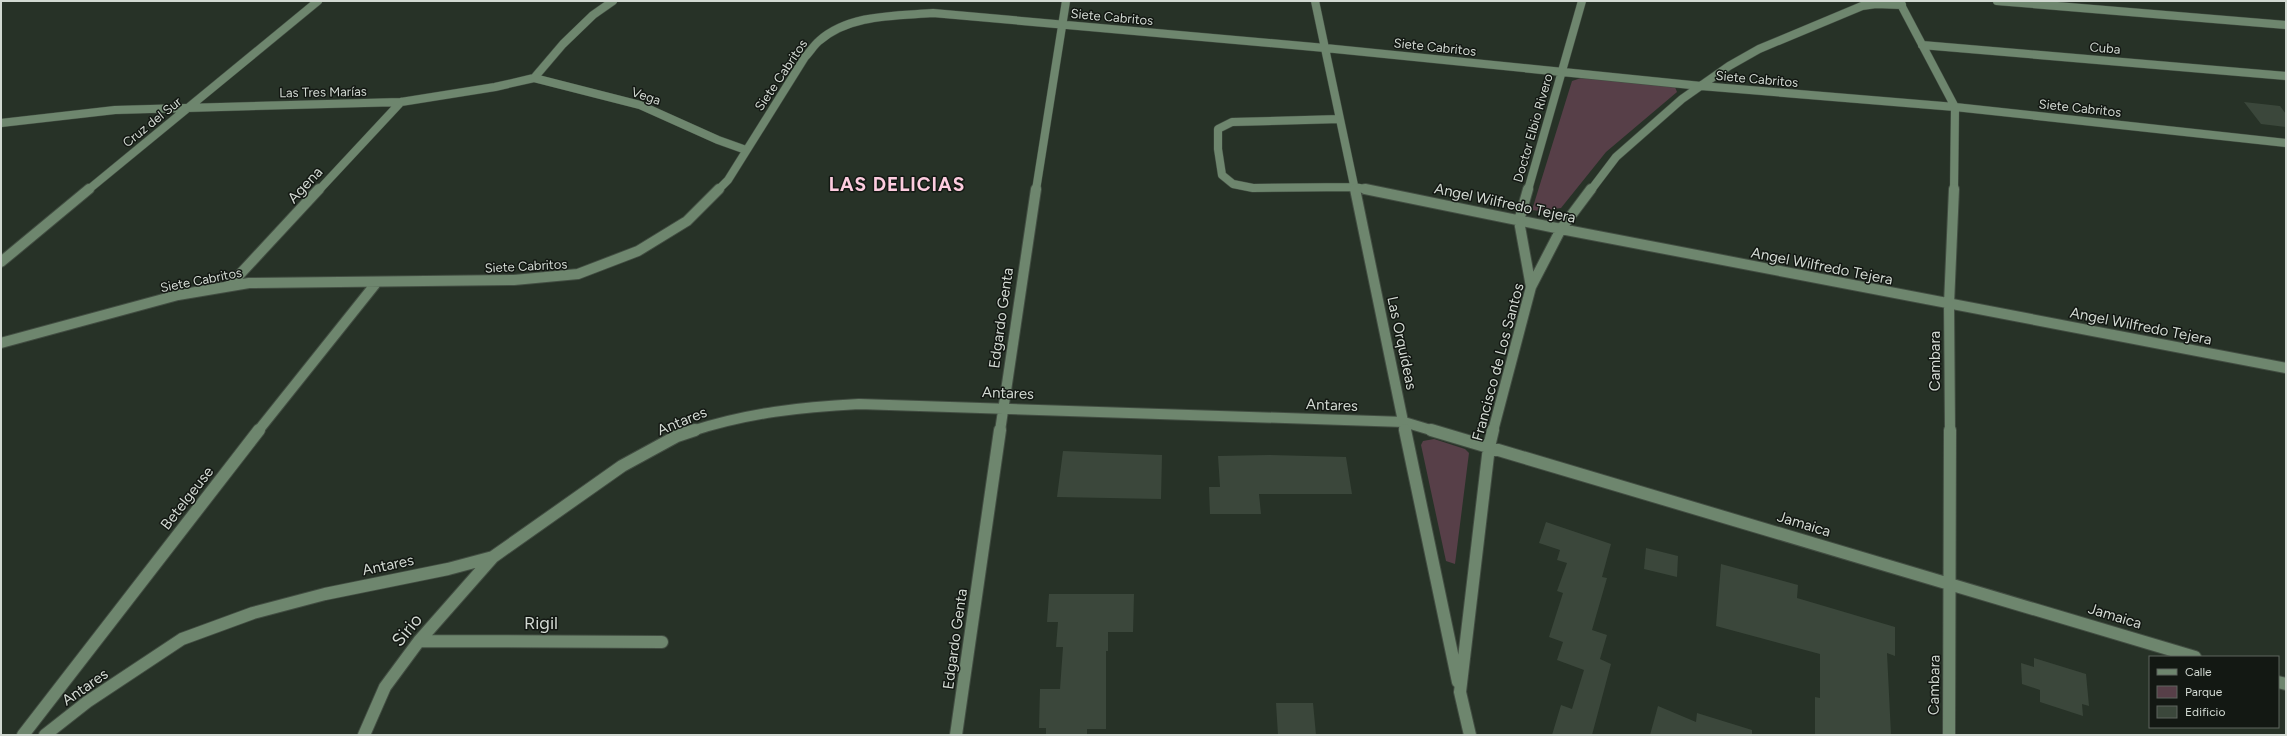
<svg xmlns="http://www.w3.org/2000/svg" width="2287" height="736" viewBox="0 0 2287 736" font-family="Figtree,sans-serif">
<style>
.green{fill:#573f48}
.building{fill:#3b473b}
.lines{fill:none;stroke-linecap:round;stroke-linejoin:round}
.minor-far2-casing{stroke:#424d42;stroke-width:9}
.minor-far1-casing{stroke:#424d42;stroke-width:12}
.minor-casing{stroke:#424d42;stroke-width:14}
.minor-far2{stroke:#6e866e;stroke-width:8}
.minor-far1{stroke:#6e866e;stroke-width:10}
.minor{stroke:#6e866e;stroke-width:12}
.labels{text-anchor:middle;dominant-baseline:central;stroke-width:3;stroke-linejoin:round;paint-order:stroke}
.far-street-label{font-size:13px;fill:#d2d9d2;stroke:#131813}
.street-label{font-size:15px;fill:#d2d9d2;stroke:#131813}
.near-street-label{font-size:18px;fill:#d2d9d2;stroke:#131813}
.district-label{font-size:19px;font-weight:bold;letter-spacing:1px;fill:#fdccdf;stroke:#131813}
</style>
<rect width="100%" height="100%" fill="#273227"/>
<path class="green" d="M1581,78L1669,86L1675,87L1677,92L1606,152L1561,208L1540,211L1532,210L1572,81Z
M1434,439L1465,449L1469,453L1455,564L1446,561L1421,445L1423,441Z"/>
<path class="building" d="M2244,102L2280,106L2286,114V127L2261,124Z
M1063,451L1162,455L1161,499L1057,497Z
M1269,455L1346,457L1352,494H1259L1261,514H1210L1209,487H1220L1218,456Z
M1546,522L1611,544L1602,577L1607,578L1592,630L1607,635L1600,659L1611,664L1592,735H1552L1561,705L1572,709L1584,670L1557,660L1563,642L1549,637L1563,593L1557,591L1567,563L1557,560L1560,550L1539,543Z
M1646,548L1678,556L1677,577L1644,569Z
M1721,564L1798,585L1797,598L1895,627V656L1887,653L1891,735H1815V697L1820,698V654L1716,626Z
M1049,594H1134L1133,632H1108V651H1106V729H1087V735H1046V728H1039L1040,689H1060L1063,647H1056L1058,622H1047Z
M2034,658L2086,674L2089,706L2082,704L2083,716L2040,702V690L2022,684L2021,663L2034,667Z
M1276,703H1313L1316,735H1278Z
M1658,706L1696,722L1697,713L1752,730V735H1650Z"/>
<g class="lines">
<g class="minor-far2-casing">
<path id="minor-far2" d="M1315,1L1355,190
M1899,1L1955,107L1954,190
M1997,1L2286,25
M1922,45L2286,76
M534,78L640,105L718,140L746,150
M1340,119L1232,122L1218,129V149L1222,175L1233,184L1253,188L1354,187L1370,190
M1,123L115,110L401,102L495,87L534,78L563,44L593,15L613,1
M88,190L318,1
M319,190L401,102
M718,190L728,180L805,57C810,52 814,45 819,41C849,14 896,16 933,13L1325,48L1701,86L1955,107L2286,143
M1036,190L1066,1
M1528,190L1582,1
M1591,190L1616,157L1682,99L1729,66L1759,49L1862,6L1876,4L1902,5"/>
</g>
<g class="minor-far1-casing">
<path id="minor-far1" d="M1355,189L1405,431
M1365,189L1561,229L2286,368
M1528,189L1519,221L1531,287
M1,262L89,189
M229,286L319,189
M1,343L178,295L249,283L514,280L578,274L638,251L687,221L719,189
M258,431L377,282
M692,431C748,413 800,407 859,404L1404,422L1434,431
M1000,431L1036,189
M1493,431L1531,287L1561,229L1591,189
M1950,431L1949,304L1954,189"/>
</g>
<g class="minor-casing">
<path id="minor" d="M1405,430L1458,682
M1431,430L2195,657
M419,641L662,642
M2278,682L2286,684
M23,735L259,430
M45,735L87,702L182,639L253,613L325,594L448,569L493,557L622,466L677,436L695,430
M364,735L385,687L419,641L493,557
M956,735L1000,430
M1470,735L1460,692L1489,447L1493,430
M1949,735L1950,430"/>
</g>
<use href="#minor-far2" class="minor-far2"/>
<use href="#minor-far1" class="minor-far1"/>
<use href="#minor" class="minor"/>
</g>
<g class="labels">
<g class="far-street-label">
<text transform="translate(1112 17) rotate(5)">Siete Cabritos</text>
<text transform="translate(1435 47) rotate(6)">Siete Cabritos</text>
<text transform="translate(2105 48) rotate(5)">Cuba</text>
<text transform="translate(781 75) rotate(-56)">Siete Cabritos</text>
<text transform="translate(1757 79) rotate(5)">Siete Cabritos</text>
<text transform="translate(323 92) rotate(-1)">Las Tres Marías</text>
<text transform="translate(646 96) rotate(19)">Vega</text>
<text transform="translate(2080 108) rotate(6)">Siete Cabritos</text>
<text transform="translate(152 122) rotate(-39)">Cruz del Sur</text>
<text transform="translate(1533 128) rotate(-74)">Doctor Elbio Rivero</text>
<text transform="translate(526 266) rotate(-3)">Siete Cabritos</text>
<text transform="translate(201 280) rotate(-11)">Siete Cabritos</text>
</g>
<g class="street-label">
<text transform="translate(305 185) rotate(-47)">Agena</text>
<text transform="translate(1505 203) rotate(12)">Angel Wilfredo Tejera</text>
<text transform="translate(1822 266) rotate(11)">Angel Wilfredo Tejera</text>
<text transform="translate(1001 318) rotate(-82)">Edgardo Genta</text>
<text transform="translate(2141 326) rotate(11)">Angel Wilfredo Tejera</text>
<text transform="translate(1402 343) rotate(78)">Las Orquídeas</text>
<text transform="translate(1935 361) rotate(-90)">Cambara</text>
<text transform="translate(1498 362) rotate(-75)">Francisco de Los Santos</text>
<text transform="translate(1008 393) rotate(2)">Antares</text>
<text transform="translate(1332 405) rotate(2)">Antares</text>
<text transform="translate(682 421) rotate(-22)">Antares</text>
<text transform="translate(187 498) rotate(-52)">Betelgeuse</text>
<text transform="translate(1804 524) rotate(17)">Jamaica</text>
<text transform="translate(388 565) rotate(-12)">Antares</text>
<text transform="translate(2115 616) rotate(17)">Jamaica</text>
<text transform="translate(955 639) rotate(-82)">Edgardo Genta</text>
<text transform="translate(1934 685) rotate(-89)">Cambara</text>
<text transform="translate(85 687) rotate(-35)">Antares</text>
</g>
<g class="near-street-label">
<text x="541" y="623">Rigil</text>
<text transform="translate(407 630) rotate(-51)">Sirio</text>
</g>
<g class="district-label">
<text x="897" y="184">LAS DELICIAS</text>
</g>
</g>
<rect width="2287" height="736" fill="none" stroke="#d2d9d2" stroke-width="4"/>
<rect x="2149" y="656" width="130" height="72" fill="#131813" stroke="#5f655f"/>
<rect x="2157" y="669" width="20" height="6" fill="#6e866e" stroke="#5f655f"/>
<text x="2185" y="676" font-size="12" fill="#d2d9d2">Calle</text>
<rect x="2157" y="686" width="20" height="12" fill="#573f48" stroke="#5f655f"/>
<text x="2185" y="696" font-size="12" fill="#d2d9d2">Parque</text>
<rect x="2157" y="706" width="20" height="12" fill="#3b473b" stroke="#5f655f"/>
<text x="2185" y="716" font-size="12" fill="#d2d9d2">Edificio</text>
</svg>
